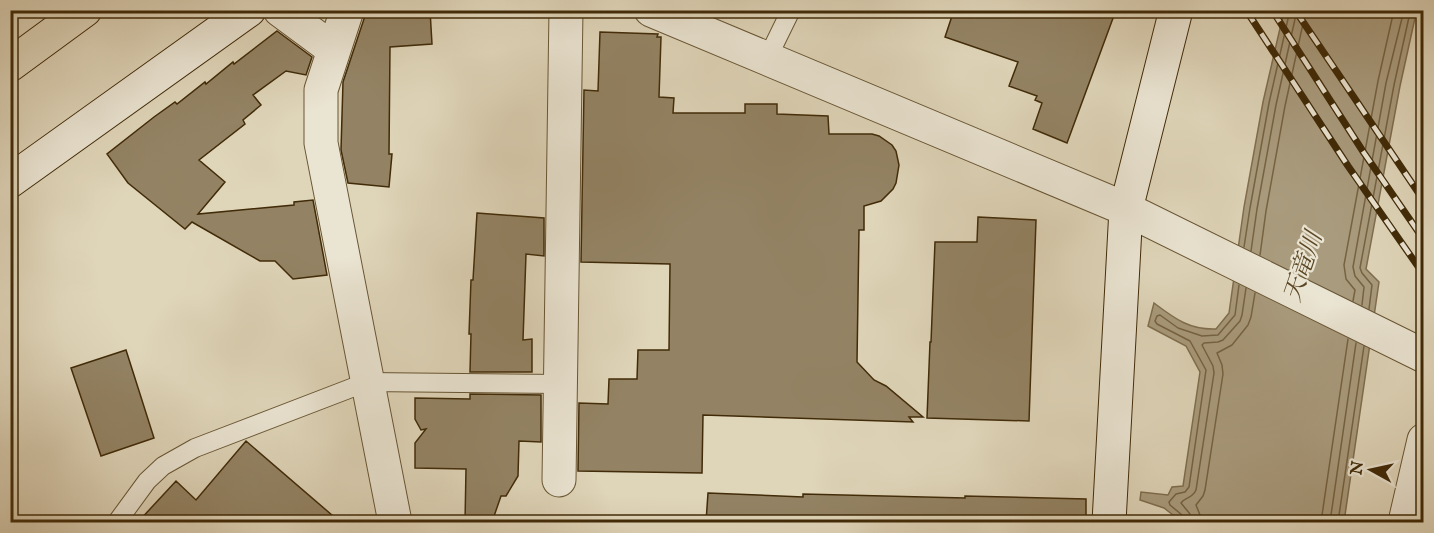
<svg xmlns="http://www.w3.org/2000/svg" width="1434" height="533" viewBox="0 0 1434 533" font-family="'IM FELL English','Noto Serif JP',serif">
<style>
.water{fill:#a99b7d;stroke:#7f6e4e;stroke-width:1.5}
.lines{fill:none;stroke-linecap:round;stroke-linejoin:round}
.shore{stroke:#756342;stroke-width:1.5}
.building{fill:#938364;stroke:#412b08;stroke-width:1.5}
.lane-casing{stroke:#685634;stroke-width:20}
.street-casing{stroke:#685634;stroke-width:35}
.secondary-casing{stroke:#412b08;stroke-width:35}
.highway-casing{stroke:#412b08;stroke-width:35}
.lane{stroke:#eae4d2;stroke-width:18}
.street{stroke:#eae4d2;stroke-width:33}
.secondary{stroke:#eae4d2;stroke-width:33}
.highway{stroke:#dfd5b9;stroke-width:33}
.rail-casing{stroke:#412b08;stroke-width:7}
.rail{stroke:#eae4d2;stroke-width:4.5;stroke-dasharray:14;stroke-linecap:butt}
.labels{text-anchor:middle;dominant-baseline:central;stroke-width:4.5;stroke-linejoin:round;paint-order:stroke}
.water-label{font-size:24px;font-style:italic;fill:#5b4725;stroke:#eae4d2}
</style>
<rect width="100%" height="100%" fill="#dfd5b9"/>
<filter id="stains"><feTurbulence type="fractalNoise" baseFrequency=".00333" numOctaves="4"/><feColorMatrix values="0 0 0 0 .2 0 0 0 0 .09 0 0 0 0 .02 0 0 0 .5 -.17"/></filter>
<radialGradient id="worn" r=".72"><stop offset=".6" stop-color="#630" stop-opacity="0"/><stop offset="1" stop-color="#630" stop-opacity=".3"/></radialGradient>
<path class="water" d="M1284,11H1419L1415,18L1400,86L1366,269L1379,282L1344,522H1178V519L1164,508L1140,500L1141,492L1168,495L1172,487L1183,486L1200,372L1186,346L1148,326L1154,303C1174,318 1189,330 1216,329L1229,313L1244,207L1263,102Z"/>
<g class="lines">
<path class="shore" d="M1244,247L1250,208L1269,103L1290,10
M1251,251L1257,209L1276,105L1297,10
M1260,255L1266,211L1285,106L1306,10
M1353,301L1355,290L1346,279L1344,265L1378,81L1394,10
M1362,305L1364,287L1355,276L1353,267L1386,83L1404,10
M1369,309L1372,285L1362,273L1360,268L1394,85L1409,17L1412,10
M1184,522L1182,515L1170,505L1169,502L1176,494L1185,492L1189,487L1206,370L1190,341L1157,324L1155,321L1157,316L1160,315L1178,328L1202,336L1218,335L1235,315L1239,285
M1191,522L1190,514L1181,503C1185,497 1192,499 1196,490L1214,373L1213,366L1202,345L1204,343L1218,342L1223,340L1240,321L1242,315L1246,288
M1200,522V515L1196,505L1203,496L1205,490L1223,374L1222,365L1217,353L1232,345L1248,325L1251,317L1255,293
M1321,522L1348,339
M1330,522L1356,343
M1338,522L1364,346"/>
</g>
<path class="building" d="M365,10H430L432,44L390,47L389,154H392L389,187L348,183L341,150L343,82L365,16Z
M954,10H1116L1067,143L1033,129L1042,103L1035,100L1037,96L1009,86L1018,62L945,37Z
M277,31L312,57L306,75L286,71L253,95L261,105L243,120L245,124L199,160L225,182L198,214L294,205V202L313,200L327,275L293,279L275,261H260L192,222L185,229L128,183L107,154L154,117L175,102L177,104L205,82L206,84L233,62L234,64Z
M600,32L658,34L657,37H661L659,97L674,98L673,113H745V104H777V114L828,116L829,134H872L879,136L892,145L896,151L899,165L896,183L893,189L881,201L864,206V230H859L857,362L874,380L886,386L923,417H909L913,422L703,415L702,473L578,471L579,403L608,404L609,379H637L638,350H669L670,264L581,262L584,90L598,91Z
M477,213L544,218V256L526,254L523,340L532,339V372H470L471,334H469L471,280H473Z
M978,217L1036,220L1029,421L927,418L930,342H931L935,242H977Z
M126,350L154,438L101,456L71,368Z
M470,394L541,395V442L519,441L518,476L506,496H501L492,522H465L466,469L415,468V443L426,429L421,430L415,419V398L470,399Z
M246,441L340,522H138L176,481L196,500Z
M708,493L803,497V494L965,498V496L1086,499V522H706Z"/>
<g class="lines">
<g class="lane-casing">
<path id="lane" d="M767,59L791,10
M117,522L147,481L163,466L195,448L367,382L561,384"/>
</g>
<g class="street-casing">
<path id="street" d="M280,10L334,50
M347,10L321,90V143L395,522
M651,10L1126,209L1424,356
M559,480L566,10
M1405,522L1424,440"/>
</g>
<g class="secondary-casing">
<path id="secondary" d="M10,181L249,10
M1109,522L1126,209L1176,10"/>
</g>
<g class="highway-casing">
<path id="highway" d="M10,65L85,10"/>
</g>
<use href="#lane" class="lane"/>
<use href="#street" class="street"/>
<use href="#secondary" class="secondary"/>
<use href="#highway" class="highway"/>
<g class="rail-casing">
<path id="rail" d="M1246,10L1348,166L1424,275
M1272,10L1364,153L1424,240
M1295,10L1424,201"/>
</g>
<use href="#rail" class="rail"/>
</g>
<g class="labels">
<g class="water-label">
<text transform="translate(1304 267) rotate(-71)">天竜川</text>
</g>
</g>
<rect width="1434" height="533" fill="none" stroke="#dfd5b9" stroke-width="36"/>
<rect x="12" y="12" width="1410" height="509" fill="none" stroke="#412b08" stroke-width="3"/>
<rect x="18" y="18" width="1398" height="497" fill="none" stroke="#412b08" stroke-width="1.5"/>
<g transform="translate(1371 470) rotate(278)" stroke="#eae4d2" stroke-width="4.5" paint-order="stroke">
<path d="M0-4.5L10 22L0 15L-10 22Z" fill="#412b08"/>
<text y="-9" font-size="16" font-weight="bold" text-anchor="middle" fill="#412b08">N</text>
</g>
<rect width="100%" height="100%" filter="url(#stains)"/>
<rect width="100%" height="100%" fill="url(#worn)"/>
</svg>
